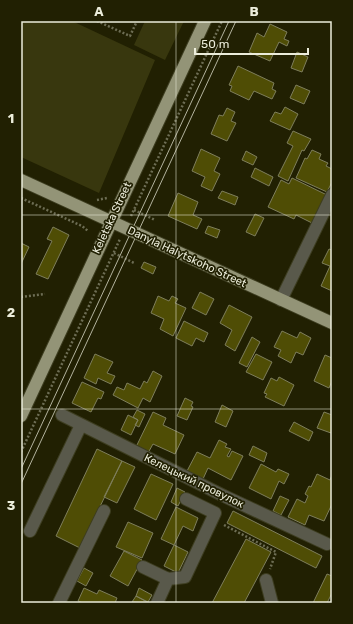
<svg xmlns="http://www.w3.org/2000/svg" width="353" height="624" viewBox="0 0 353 624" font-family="Rubik,sans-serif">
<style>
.green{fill:#38370e}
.building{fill:#4f4d05;stroke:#7e7e5c}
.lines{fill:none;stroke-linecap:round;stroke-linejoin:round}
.minor-casing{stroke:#3d3d20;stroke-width:14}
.major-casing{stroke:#3d3d20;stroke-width:14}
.path{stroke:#6d6d54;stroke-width:2.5;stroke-dasharray:2 2;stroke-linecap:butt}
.minor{stroke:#59594b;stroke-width:12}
.major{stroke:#939477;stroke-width:12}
.tram{stroke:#b3b39e;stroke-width:1}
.grid{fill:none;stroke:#eceddb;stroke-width:1;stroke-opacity:0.55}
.labels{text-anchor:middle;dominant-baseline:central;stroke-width:3.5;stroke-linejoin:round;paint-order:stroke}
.street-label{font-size:11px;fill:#eceddb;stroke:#212002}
.neatline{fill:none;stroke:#eceddb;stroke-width:1.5}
.grid-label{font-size:13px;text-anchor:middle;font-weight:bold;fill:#eceddb}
</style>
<rect width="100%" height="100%" fill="#212002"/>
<path class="green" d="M21,21H72L155,60L99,193L21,157Z
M145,21H184L165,60L134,45Z"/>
<path class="building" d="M270,24L287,32L284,39L289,41L287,46L279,42L270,61L249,52L257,33L264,37Z
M297,52L308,57L302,72L291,68Z
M238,66L274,83L272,89L276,91L272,99L254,91L249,100L230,91L232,86L229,85Z
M296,85L310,91L304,104L290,98Z
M285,107L298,114L290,130L270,121L275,112L281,114Z
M227,108L235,112L231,121L236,123L227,141L211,134L219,115L223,116Z
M293,131L311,139L304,151L302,150L288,181L278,176L293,146L287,143Z
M201,149L220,158L214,171L220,174L212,191L201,186L205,177L192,171Z
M312,150L321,154L319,159L328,163L326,166L332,169V182L327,192L296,178L305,158L307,159Z
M246,151L257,157L253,165L242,160Z
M255,168L273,177L269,186L251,177Z
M292,178L327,195L314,224L296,215L294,219L268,207L281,180L289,184Z
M222,191L238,197L235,205L218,198Z
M178,193L198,202L193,215L202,219L197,229L168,216Z
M255,214L264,218L255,236L246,232Z
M208,226L220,230L217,238L205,233Z
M53,227L69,235L48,279L36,274L52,241L47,239Z
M21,243L29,247L21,264Z
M329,249L332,250V291L321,286L330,266L322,263Z
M144,262L156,267L153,274L141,268Z
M200,292L214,299L206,315L192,308Z
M158,296L169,301L172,296L178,299L175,303L186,308L173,336L160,329L164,319L151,313Z
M229,305L252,317L235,351L225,345L232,330L220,323Z
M184,321L208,333L204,342L196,338L192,346L176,338Z
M282,331L297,338L300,332L311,338L303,355L296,352L291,363L278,356L281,350L274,347Z
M252,337L260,342L247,367L239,363Z
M95,354L113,362L107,373L115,376L111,384L98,378L96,384L84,378Z
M256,354L272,362L263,380L246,372Z
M325,355L332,358V381L329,388L314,381Z
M153,371L162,376L150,402L143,398L138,408L113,395L117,387L124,390L127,383L140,389L144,381L147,383Z
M279,377L294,385L284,406L265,397L267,394L264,393L271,378L277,381Z
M82,382L104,392L101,399L98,398L91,412L72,403Z
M185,398L193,402L191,406L193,407L187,420L177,416Z
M222,405L233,411L226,427L215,422Z
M137,410L145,414L139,427L135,425L138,420L133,417Z
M153,412L166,418L163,425L184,435L175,454L153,444L148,453L136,447Z
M324,412L332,415V430L331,433L317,428Z
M128,415L138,420L131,435L121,430Z
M294,422L313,432L309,441L289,431Z
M219,440L227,444L225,447L231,449L227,456L229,457L232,451L243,456L231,480L208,468L203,479L187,471L197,452L210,458Z
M253,446L267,453L264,462L249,455Z
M97,449L122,461L80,548L56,536Z
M122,461L135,467L117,503L104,497Z
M261,464L276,472L278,469L289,474L284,484L279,481L271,499L249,488Z
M151,474L173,484L156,520L134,509Z
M317,474L330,480L332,475V504L324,521L309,515L305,525L288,517L297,499L305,503L308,496L305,494L309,486L311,487Z
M177,488L185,492L178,506L171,502Z
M280,496L289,500L281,515L273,511Z
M176,507L198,518L193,531L183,526L174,545L161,539Z
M233,511L322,556L316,568L227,523Z
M128,522L153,533L142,558L116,547Z
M246,539L271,552L244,603H212Z
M174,545L188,552L178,573L164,566Z
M124,551L142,560L128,586L110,576Z
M84,568L93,573L86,586L77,581Z
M327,574L332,576V593L327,603H313Z
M84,588L97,594L99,590L117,598L115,603H83L78,601Z
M139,588L152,595L148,602L136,596Z
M136,596L147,602V603L132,602Z"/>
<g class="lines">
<g class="minor-casing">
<path id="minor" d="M281,300L332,195
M62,415L224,496L327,544
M30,531L81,425
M143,567L168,579
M266,580L272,603
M59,603L104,511
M157,603L168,579L185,577L215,513L186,499"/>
</g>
<g class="major-casing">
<path id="major" d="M21,180L332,323
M21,416L205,21"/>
</g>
<path class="path" d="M97,21L130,36L137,21
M21,198L82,226L88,231
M97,200L107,198
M134,210L155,220
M131,216L222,21
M114,253L134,263
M21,297L45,294
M21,452L120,239
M224,525L276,552L270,569"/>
<use href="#minor" class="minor"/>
<use href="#major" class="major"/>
<path class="tram" d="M21,469L229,21
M21,484L236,21"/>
</g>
<path class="grid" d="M176,21V603M21,215H332M21,409H332"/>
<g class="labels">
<g class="street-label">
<text transform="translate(112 218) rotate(-65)">Keletska Street</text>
<text transform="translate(187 257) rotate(25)">Danyla Halytskoho Street</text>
<text transform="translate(194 481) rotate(26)">Келецький провулок</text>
</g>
</g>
<rect width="353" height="624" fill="none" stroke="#212002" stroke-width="44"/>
<path d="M195 48v6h113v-6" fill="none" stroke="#eceddb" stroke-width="2"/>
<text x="201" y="48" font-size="12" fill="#eceddb" stroke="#212002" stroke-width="3" paint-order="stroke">50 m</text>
<rect x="22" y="22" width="309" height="580" class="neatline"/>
<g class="grid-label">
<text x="99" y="16">A</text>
<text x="254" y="16">B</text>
<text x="11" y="123">1</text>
<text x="11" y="317">2</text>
<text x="11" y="510">3</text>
</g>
</svg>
